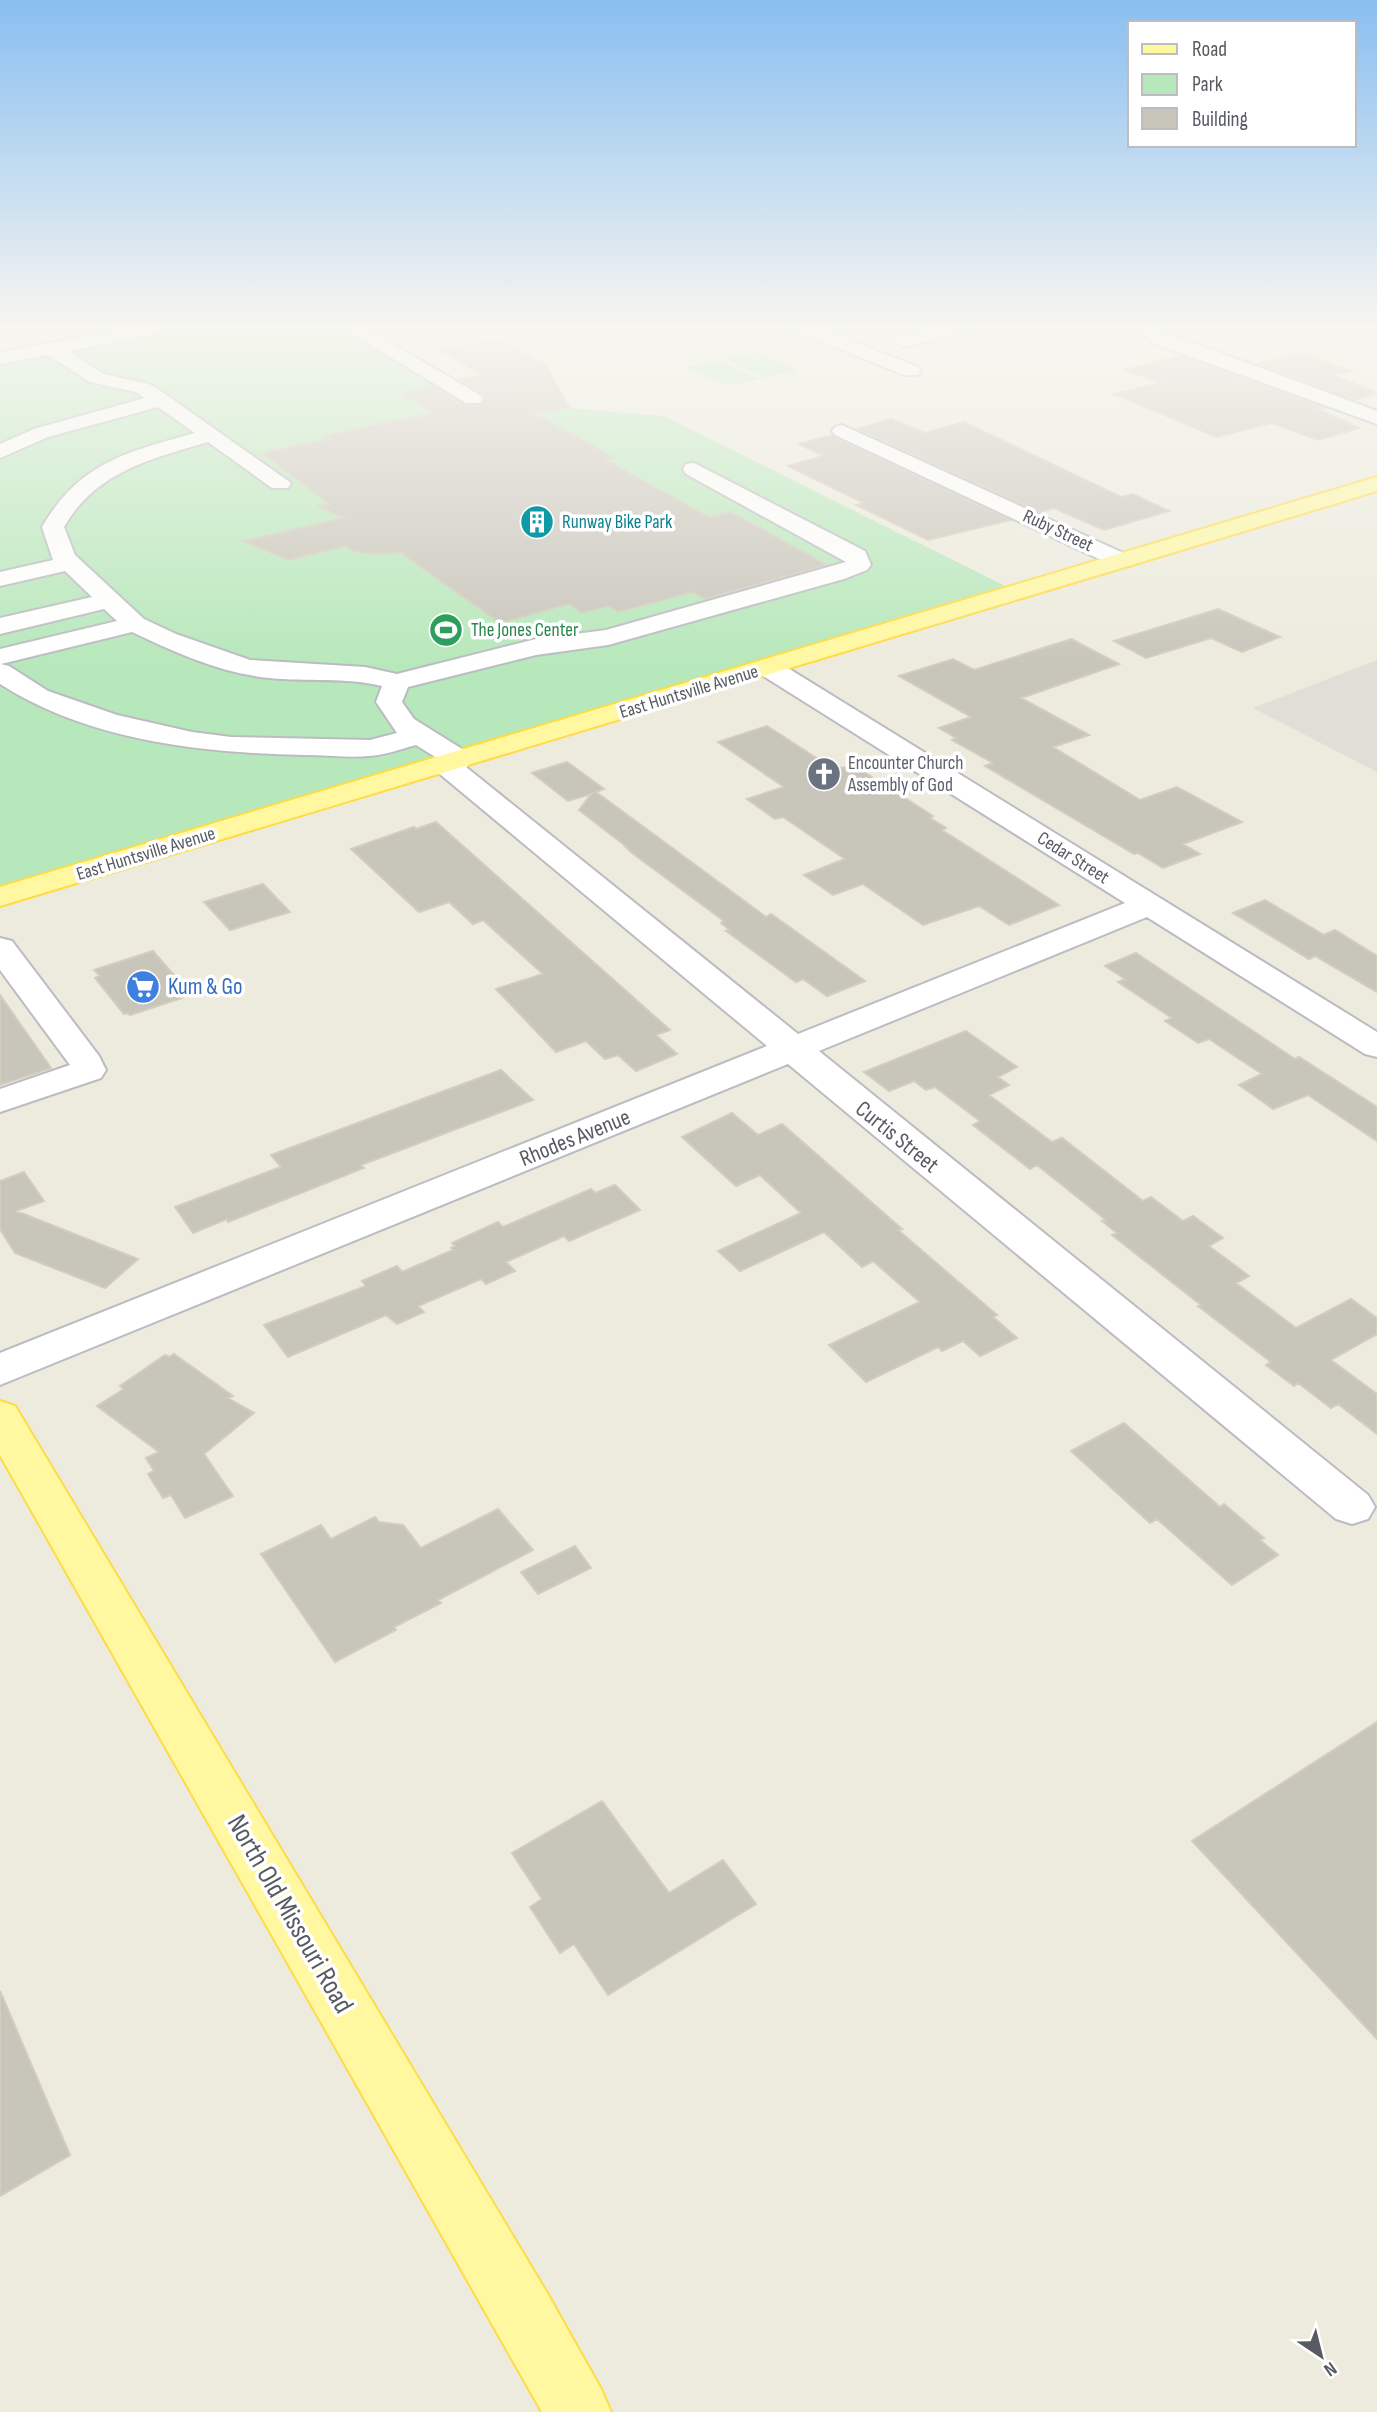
<svg xmlns="http://www.w3.org/2000/svg" width="1377" height="2412" viewBox="0 0 1377 2412" font-family="'Sofia Sans Condensed',sans-serif">
<style>
.industrial{fill:#e0ded6}
.green{fill:#b7e8bb}
.building{fill:#c8c5bb;stroke:#d2cdbc;stroke-width:2}
.lines{fill:none;stroke-linecap:round;stroke-linejoin:round}
.minor-casing{stroke:#babcc2;stroke-width:4}
.major-casing{stroke:#ffdb45;stroke-width:4}
.minor{fill:#fff;fill-rule:evenodd}
.major{fill:#fff8a1;fill-rule:evenodd}
.labels{text-anchor:middle;dominant-baseline:central;stroke-width:7;stroke-linejoin:round;paint-order:stroke}
.far-culture-label{font-size:19px;fill:#0d838f;stroke:#fff;text-anchor:start}
.far-street-label{font-size:19px;fill:#585b62;stroke:#fff}
.far-leisure-label{font-size:19px;fill:#27864d;stroke:#fff;text-anchor:start}
.far-worship-label{font-size:19px;fill:#5b616d;stroke:#fff;text-anchor:start}
.shop-label{font-size:23px;fill:#366cbe;stroke:#fff;text-anchor:start}
.street-label{font-size:23px;fill:#585b62;stroke:#fff}
.near-street-label{font-size:28px;fill:#585b62;stroke:#fff}
</style>
<rect width="100%" height="100%" fill="#edebde"/>
<path class="industrial" d="M1377,660V772L1253,708Z"/>
<path class="green" d="M160,328H352L473,399L465,413L516,404L664,416L1017,592L0,898V358Z
M754,352L797,370L765,378L723,359Z
M717,360L760,379L727,386L685,367Z"/>
<path class="building" d="M498,339L545,364L569,408L532,412L615,458L606,460L709,517L731,512L827,565L705,599L692,592L618,612L609,606L582,613L569,604L500,623L401,553L372,554L353,551L346,546L288,560L243,541L344,518L317,506L329,504L262,453L329,439L324,436L433,413L399,393L433,386L465,405L480,406L486,399L482,393L460,380L483,375L439,350Z
M1302,353L1352,371L1333,375L1377,393L1354,400L1257,364Z
M1180,356L1324,408L1318,409L1359,428L1318,440L1271,423L1217,437L1113,394L1161,383L1125,370Z
M891,419L925,433L964,422L1121,497L1133,494L1169,511L1104,530L1054,508L1040,512L856,429Z
M832,435L834,437L1011,520L928,540L856,505L864,503L788,466L823,456L799,444Z
M1218,609L1280,637L1242,652L1211,638L1146,658L1114,641Z
M1071,639L1119,664L1021,698L1089,735L1053,747L1140,800L1177,787L1242,822L1183,844L1200,854L1163,868L1138,853L1134,854L985,766L993,763L952,740L956,738L939,728L971,717L899,676L953,659L974,670Z
M767,726L835,770L844,767L850,771L858,768L933,816L930,818L946,828L942,830L1059,905L1009,925L979,906L923,925L863,884L833,895L804,875L845,859L783,817L775,819L747,799L784,787L718,742Z
M567,762L604,789L596,792L652,833L766,917L771,914L865,981L827,996L803,979L796,982L726,931L730,930L721,923L724,921L632,853L623,844L579,810L591,794L568,801L532,773Z
M436,822L670,1030L656,1035L677,1054L636,1071L618,1055L605,1059L586,1041L556,1052L496,989L543,974L483,920L473,924L449,902L419,912L351,849L414,827L416,829Z
M263,884L290,912L230,930L204,902Z
M1265,900L1324,935L1335,930L1377,956V992L1315,956L1309,959L1233,913Z
M153,951L191,995L130,1015L128,1013L124,1014L95,978L100,976L94,970Z
M1136,953L1295,1059L1299,1057L1377,1107V1141L1308,1095L1273,1109L1239,1085L1262,1074L1209,1039L1198,1043L1165,1021L1172,1018L1118,982L1125,979L1105,966Z
M0,995L51,1068L0,1085Z
M966,1031L1017,1067L998,1077L1009,1085L989,1095L1052,1142L1062,1138L1143,1201L1151,1197L1183,1221L1193,1216L1223,1238L1209,1246L1249,1276L1236,1283L1296,1328L1351,1299L1377,1318V1334L1331,1360L1377,1394V1434L1338,1404L1331,1408L1298,1383L1294,1386L1266,1365L1271,1362L1198,1306L1201,1305L1112,1235L1117,1233L1102,1221L1106,1220L1037,1165L1030,1169L973,1125L980,1121L935,1087L926,1090L914,1081L889,1091L864,1072Z
M501,1070L533,1100L361,1165L364,1168L228,1222L227,1219L193,1233L175,1207L281,1167L271,1155Z
M732,1113L758,1135L782,1124L902,1229L898,1230L997,1315L993,1317L1017,1338L980,1356L963,1341L942,1351L938,1347L866,1382L829,1345L920,1302L873,1261L862,1267L824,1232L740,1271L718,1251L801,1213L760,1175L736,1186L682,1137Z
M24,1172L44,1201L16,1211L138,1259L105,1288L15,1253L0,1229V1181Z
M615,1185L640,1210L569,1241L564,1236L506,1262L515,1271L486,1284L481,1279L418,1306L424,1312L397,1324L386,1315L288,1357L264,1325L366,1286L362,1281L397,1266L402,1272L453,1250L451,1248L455,1246L452,1243L498,1222L503,1227L591,1189L595,1193Z
M174,1354L233,1396L228,1398L254,1413L204,1454L233,1496L185,1518L171,1495L163,1498L148,1474L154,1471L146,1458L159,1452L97,1406L124,1389L120,1386L165,1355L169,1357Z
M1124,1423L1220,1507L1224,1504L1264,1538L1260,1540L1278,1555L1232,1585L1157,1519L1150,1523L1071,1451Z
M498,1509L533,1550L438,1600L441,1603L394,1627L396,1630L335,1662L261,1554L321,1525L331,1539L375,1517L379,1522L403,1525L421,1548Z
M575,1546L591,1568L538,1594L521,1572Z
M1377,1722V2039L1192,1841Z
M602,1801L669,1893L723,1860L756,1904L608,1995L574,1944L560,1953L530,1907L542,1899L512,1853Z
M0,1991L70,2155L0,2196Z"/>
<g class="lines">
<g class="minor-casing">
<path id="minor" d="M130,328H169L160,333L68,351L103,374L149,384L158,389L291,483L288,488H272L208,442C151,459 96,471 64,527L75,555L144,619L176,634L250,660L365,667L397,674L536,639L606,630L846,562L686,474L683,469L686,464L694,463L865,551L871,565L867,570L844,579L608,645L536,655L408,687L402,702L414,719L470,754L474,760L466,767L798,1034L1125,903L760,674L756,668L760,662L769,660L778,662L1377,1032V1057L1365,1054L1147,917L819,1051L1368,1495L1375,1507L1368,1519L1352,1524L1336,1519L788,1064L0,1385V1353L767,1046L435,770L431,764L437,758L416,745C401,749 385,755 369,756C348,758 326,755 305,755C202,753 89,741 0,684V649L117,621L104,609L0,634V618L92,597L65,571L0,586V572L53,560L42,527C80,462 127,452 195,433L158,407L48,437L0,458V444L34,429L145,398L136,392L90,382L48,355L0,364V352ZM132,632C176,653 221,673 269,678C307,682 345,677 382,686L376,702L397,733L370,740L231,737L192,732L117,715L48,691L9,666L1,664Z
M343,328H365L480,395L483,399L480,403H466Z
M794,328H819L918,367L921,371L918,375H904L797,332Z
M936,328H970L967,332L903,347L894,341L896,337Z
M1153,328L1377,411V424L1150,342L1142,333L1144,329Z
M842,425L1130,556L1134,561L1130,566H1114L835,435L832,431L835,427Z
M0,938L12,941L99,1056L106,1070L101,1078L0,1112V1089L70,1065L0,970Z"/>
</g>
<g class="major-casing">
<path id="major" d="M1377,477V491L0,906V887Z
M0,1401L15,1406L547,2293L601,2389L611,2412H542L0,1455Z"/>
</g>
<use href="#minor" class="minor"/>
<use href="#major" class="major"/>
</g>
<linearGradient id="sky" x2="0" y2="1"><stop stop-color="#89bef1"/><stop offset="0.49" stop-color="#f7f6f0"/><stop offset="1" stop-color="#f7f6f0" stop-opacity="0"/></linearGradient>
<rect width="1377" height="666" fill="url(#sky)"/>
<defs>
<g id="building-disc" transform="scale(1.75)"><circle r="9.5" fill="#0f9aa8" stroke="#fff"/><path d="M-4-6H4V6H1V3H-1V6H-4ZM-2.5-4.3h1.7v1.8h-1.7ZM.8-4.3h1.7v1.8H.8ZM-2.5-1h1.7V.8h-1.7ZM.8-1h1.7V.8H.8Z" fill="#fff"/></g>
<g id="stadium-disc" transform="scale(1.75)"><circle r="9.5" fill="#2e9e5b" stroke="#fff"/><path d="M0-5a6.5 5 0 1 0 0 10a6.5 5 0 1 0 0-10ZM-3.5-1.8h7v3.6h-7Z" fill="#fff"/></g>
<g id="church-disc" transform="scale(1.75)"><circle r="9.5" fill="#6b7280" stroke="#fff"/><path d="M-1.2-6h2.4v3.5h3.3v2.4h-3.3V6h-2.4V-.1h-3.3v-2.4h3.3Z" fill="#fff"/></g>
<g id="supermarket-disc" transform="scale(1.75)"><circle r="9.5" fill="#3f7fe0" stroke="#fff"/><path d="M-6-5.5h2.5l.6 2H6L4.5 2H-2.5L-4.4-4H-6ZM-1.5 3.2a1.3 1.3 0 1 0 .1 0ZM3 3.2a1.3 1.3 0 1 0 .1 0Z" fill="#fff"/></g>
</defs>
<g fill-rule="evenodd">
<use href="#building-disc" x="537" y="522"/>
<use href="#stadium-disc" x="446" y="630"/>
<use href="#church-disc" x="824" y="774"/>
<use href="#supermarket-disc" x="143" y="987"/>
</g>
<g class="labels">
<g class="far-culture-label">
<text x="562" y="522">Runway Bike Park</text>
</g>
<g class="far-street-label">
<text transform="translate(1058 531) rotate(25)">Ruby Street</text>
<text transform="translate(689 692) rotate(-17)">East Huntsville Avenue</text>
<text transform="translate(146 854) rotate(-17)">East Huntsville Avenue</text>
<text transform="translate(1073 858) rotate(32)">Cedar Street</text>
</g>
<g class="far-leisure-label">
<text x="471" y="630">The Jones Center</text>
</g>
<g class="far-worship-label">
<text x="848" y="763">Encounter Church<tspan x="848" dy="22">Assembly of God</tspan></text>
</g>
<g class="shop-label">
<text x="168" y="987">Kum &amp; Go</text>
</g>
<g class="street-label">
<text transform="translate(897 1137) rotate(39)">Curtis Street</text>
<text transform="translate(575 1138) rotate(-22)">Rhodes Avenue</text>
</g>
<g class="near-street-label">
<text transform="translate(290 1914) rotate(60)">North Old Missouri Road</text>
</g>
</g>
<rect x="1128" y="21" width="228" height="126" fill="#ffffff" stroke="#bcbdc0" stroke-width="2"/>
<rect x="1142" y="44" width="35" height="10" fill="#fff8a1" stroke="#bcbdc0" stroke-width="2"/>
<text x="1192" y="56" font-size="21" fill="#585b62">Road</text>
<rect x="1142" y="74" width="35" height="21" fill="#b7e8bb" stroke="#bcbdc0" stroke-width="2"/>
<text x="1192" y="91" font-size="21" fill="#585b62">Park</text>
<rect x="1142" y="108" width="35" height="21" fill="#c8c5bb" stroke="#bcbdc0" stroke-width="2"/>
<text x="1192" y="126" font-size="21" fill="#585b62">Building</text>
<g transform="translate(1321 2356) rotate(145)" stroke="#ffffff" stroke-width="5" paint-order="stroke">
<path d="M0-5L12 26L0 18L-12 26Z" fill="#585b62"/>
<text y="-10" font-size="19" font-weight="bold" text-anchor="middle" fill="#585b62">N</text>
</g>
</svg>
